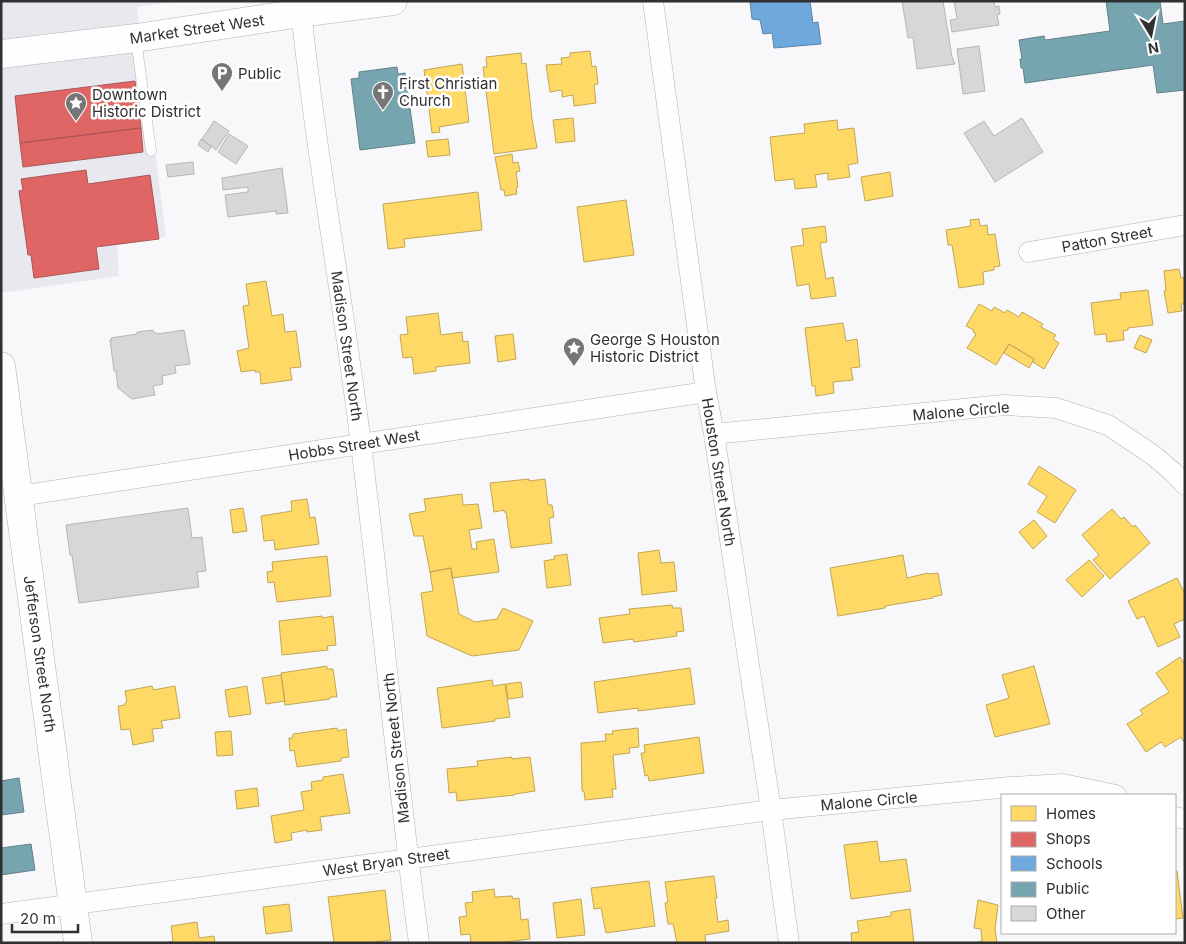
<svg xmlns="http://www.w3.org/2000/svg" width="1186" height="944" viewBox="0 0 1186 944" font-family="Inter,sans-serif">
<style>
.built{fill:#e8e8ef}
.homes{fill:#ffd966;stroke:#c1a656}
.shops{fill:#e06666;stroke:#ab5656}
.schools{fill:#6fa8dc;stroke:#5c84a9}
.public{fill:#76a5af;stroke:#61828a}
.building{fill:#d8d7d8;stroke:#b7b6b7}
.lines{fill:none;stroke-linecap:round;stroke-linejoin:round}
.lane-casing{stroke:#b2b2b4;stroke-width:11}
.street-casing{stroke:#b2b2b4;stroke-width:21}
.secondary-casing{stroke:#b2b2b4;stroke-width:29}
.lane{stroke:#fefefe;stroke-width:10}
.street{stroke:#fefefe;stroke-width:20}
.secondary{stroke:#fefefe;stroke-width:28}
.labels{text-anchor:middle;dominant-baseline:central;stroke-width:5;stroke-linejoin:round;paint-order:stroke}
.street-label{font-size:15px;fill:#303032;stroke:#fff}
.poi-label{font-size:15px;fill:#303032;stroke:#fff;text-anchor:start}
</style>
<rect width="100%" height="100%" fill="#f8f8fa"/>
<path class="built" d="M1,1H180L137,7L166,237L117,245L119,276L1,293Z"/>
<path class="homes" d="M590,51L592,67L596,66L598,84L594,85L596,103L574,106L573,95L562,97V90L550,92L546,65L562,64L561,58L570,57V53Z
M521,53L522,64L526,63L532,119L537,148L494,154L483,67H487L486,57Z
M462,64L469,122L439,127L440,132L432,133L424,70Z
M573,118L575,141L556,143L553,120Z
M837,120L838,130L854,128L858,163L848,165L850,177L828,180V173L815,175L817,187L795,189L794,179L775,181L770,137L805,133L804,124Z
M448,139L450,155L428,157L426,141Z
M512,154L513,163L518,162L520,171L516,172L518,187L516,188L517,194L505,196L504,190H501L495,157Z
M890,172L893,196L865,201L861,177Z
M478,192L482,230L404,239L405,247L388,249L383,204Z
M626,200L634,255L584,262L577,207Z
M979,219L980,226L987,225L988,235L995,234L1000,266L994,267V270L983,272L984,284L959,288L952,245H948L946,230L971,226L970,220Z
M825,226L827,242L820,243L826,279L833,277L836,296L811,299L809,284L797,286L791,247L804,245L802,229Z
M1179,269L1181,278L1185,277V306L1184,304H1181L1182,311L1168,313L1164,291H1166L1164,271Z
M266,281L272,316L283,314L285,332L296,331L301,367L290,368L292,380L261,384L260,372H255V370L241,372L237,351L249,348L243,306L249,305L246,284Z
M1148,290L1153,325L1128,328V330L1123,331L1124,340L1107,342L1106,334L1095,335L1091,303L1121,299L1120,293Z
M979,304L992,311L994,307L1005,313L1007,310L1019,317L1022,312L1043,324L1041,327L1056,335L1053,339L1059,343L1044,369L1033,362L1034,359L1009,344L996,365L967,348L976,334L973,332L974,330L966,326Z
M438,313L441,335L462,332L463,342L468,341L470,363L436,367V371L414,374L412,357L403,358L400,335L408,334L406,317Z
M843,323L846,341L857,339L860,367L851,368L853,380L833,382L834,393L816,396L815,386H812L805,328Z
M513,334L516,359L498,362L495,336Z
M1140,335L1152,340L1146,353L1134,348Z
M1009,344L1034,359L1029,368L1004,353Z
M1039,466L1076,490L1055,523L1037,512L1047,496L1028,484Z
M529,479V481L545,479L548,505H552L554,517L549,518L552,543L511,548L506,512H504V510L494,512L490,483Z
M462,494L463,505L478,504L482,528L469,530L472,549H477L476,542L494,539L499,572L452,578L451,568L430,572L423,536H414L409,514L426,511L424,499Z
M307,499L310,518L315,517L319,544L275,550L274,540L264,541L261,516L292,511L291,501Z
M243,508L247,531L233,533L230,510Z
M1112,509L1121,519L1124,517L1133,527L1135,525L1150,543L1110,579L1093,560L1099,555L1082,535Z
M1034,520L1047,536L1033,549L1019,532Z
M659,550L661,563L674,562L677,591L642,595L638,553Z
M567,554L571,585L547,588L544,561L555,559L554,556Z
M903,555L907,578L928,573V574L938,573L942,595L932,597L933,598L885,606V608L838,616L830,568Z
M327,556L331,596L277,602L274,582L268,583L267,572L273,571L272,562Z
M1089,560L1104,576L1082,597L1066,580Z
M451,568L459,614L475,622L497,619L503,608L533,621L519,650L472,656L427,636L421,593L433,591L430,572Z
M1177,578L1185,594V619L1174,624L1180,637L1158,647L1144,616L1137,619L1128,601Z
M672,605L673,608H681L684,631L676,632L677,636L634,642L633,639L603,643L599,618L630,614L629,609Z
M322,616L323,618L333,616L336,645L327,646L328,650L282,655L279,621Z
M1180,657L1185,665V740L1183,741L1181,737L1165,747L1161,742L1146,752L1127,724L1143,714L1140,710L1169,692L1156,673Z
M327,666V669H333L337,697H330V699L285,705L281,673Z
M1034,666L1050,724L995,737L986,705L1009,698L1002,675Z
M690,668L695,704L638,711V708L598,713L594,682Z
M281,675L285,701L266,704L262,678Z
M492,680L493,686L505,684L510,717L495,719V721L442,728L437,688Z
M521,682L523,697L508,699L506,684Z
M152,686L153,690L175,686L180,718L161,721L163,728L152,729L154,741L133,745L130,729L121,730L118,706L125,705V703L127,702L125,691Z
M247,686L251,714L229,717L225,690Z
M337,728L338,731L346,729L349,757L341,758V761L297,767L294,750L290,751L289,738H293V734Z
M638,728L639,747L629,748L630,753L613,755L616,789H612L613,797L585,800L584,791H582L581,743L606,741L605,734H613L612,731Z
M231,731L233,755L217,756L215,732Z
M699,737L704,773L649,781L648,775L645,776L641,753H645L644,745Z
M512,757V759L530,757L535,791L515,794V795L457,801L456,792L449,793L447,769L478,766L477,761Z
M343,774L350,813L320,817L322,830L307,832V830L291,833L292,840L275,843L271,816L304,810L301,792L312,790L311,782L323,780V777Z
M257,788L259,806L237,809L235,791Z
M877,841L880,862L906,859L911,891L851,899L844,845Z
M1177,871L1183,918L1175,919V872Z
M714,876L717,898H715L718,922L728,920L729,931L705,935L706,943H677L673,924H668L665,903L668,902L665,882Z
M649,881L655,926L606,933L601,908L594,909L591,888Z
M494,889L495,897L512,896L513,899L519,898L521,920L528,919L530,939L498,943H471L470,934L461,935L459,917L467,916L465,903L473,902L472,892Z
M385,890L391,940L369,943H334L328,897Z
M581,899L585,935L557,938L553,903Z
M978,900L998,905L995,929L997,943H975L982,941L981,929L974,928Z
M289,904L292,931L266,934L263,907Z
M910,909L914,943H852L851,933L859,932L857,921L891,916V912Z
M197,922L199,938L214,936L215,943H166L173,941L171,926Z"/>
<path class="shops" d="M135,81L141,128L20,143L15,96Z
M141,128L143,152L23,167L20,143Z
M86,170L88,184L150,175L159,239L96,247L99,269L34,278L31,255H28L19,191L23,190L21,179Z"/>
<path class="schools" d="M810,1L813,23L818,22L821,44L774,48L772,33L763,34L760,20L752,19L750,2Z"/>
<path class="public" d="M1106,1H1160L1163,24L1185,21V90L1157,93L1153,65L1025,83L1023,68H1021L1020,59H1022L1019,40L1044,36L1045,40L1110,31Z
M397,67L398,74L405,73L415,143L360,150L351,79L359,78V72Z
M19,778L24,812L1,815V781Z
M31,844L35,870L1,875V848Z"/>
<path class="building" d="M902,1H943L952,57L955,64L917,69L913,37L908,38Z
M954,1H994L995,7L999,6L1000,14L997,15L999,25L952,32L950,20L957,19Z
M979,46L985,91L963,94L957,49Z
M1022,118L1043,152L995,182L964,133L984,121L994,136Z
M214,121L229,131L216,150L202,139Z
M229,134L248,146L236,164L218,152Z
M201,139L211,147L208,152L198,145Z
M193,162L194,174L168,177L166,165Z
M282,168L288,213L276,214V211L228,217L225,195L248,192V187L223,190L222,178Z
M153,330L154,333H157V334L184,330L190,364L175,366L176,373L162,376L163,384L153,386L155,395L132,399L118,388L116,371H114L110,340L112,341L111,338L137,334V332Z
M188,508L192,538L202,537L206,571L197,572L199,587L79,603L72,555H70L66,525Z"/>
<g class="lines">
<g class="lane-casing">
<path id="lane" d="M136,39L151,151"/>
</g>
<g class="street-casing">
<path id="street" d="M300,1C315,150 343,297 361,445C382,611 397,777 419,943
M653,1L706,392L714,434L771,810L789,943
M1029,252L1185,225
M714,434L1003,405L1056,408L1108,425L1153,455L1174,473L1185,485
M19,496L361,444L706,392
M1175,817L1185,819
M1,914L771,810L1010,787L1063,784L1116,795"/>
</g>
<g class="secondary-casing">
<path id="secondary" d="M1,54L136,38L301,13L393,1
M1,366L78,943"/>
</g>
<use href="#lane" class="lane"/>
<use href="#street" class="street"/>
<use href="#secondary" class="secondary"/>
</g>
<defs>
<g id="parking-pin" transform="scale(1.125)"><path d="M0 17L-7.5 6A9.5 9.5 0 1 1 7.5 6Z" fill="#767678" stroke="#fff"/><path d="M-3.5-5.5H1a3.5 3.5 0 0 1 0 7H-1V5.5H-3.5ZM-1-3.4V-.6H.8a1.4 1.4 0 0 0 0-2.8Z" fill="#fff"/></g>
<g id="church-pin" transform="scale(1.125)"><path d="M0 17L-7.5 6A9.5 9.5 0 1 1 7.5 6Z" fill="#767678" stroke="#fff"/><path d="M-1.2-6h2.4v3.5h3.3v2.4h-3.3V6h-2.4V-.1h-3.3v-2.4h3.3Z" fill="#fff"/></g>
<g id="sight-pin" transform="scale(1.125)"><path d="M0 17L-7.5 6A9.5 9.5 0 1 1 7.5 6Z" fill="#767678" stroke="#fff"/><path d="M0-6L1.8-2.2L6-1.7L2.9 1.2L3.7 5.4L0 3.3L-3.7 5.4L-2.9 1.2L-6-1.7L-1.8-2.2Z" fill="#fff"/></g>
</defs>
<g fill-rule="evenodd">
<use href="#parking-pin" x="222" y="73"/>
<use href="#church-pin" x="383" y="92"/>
<use href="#sight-pin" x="76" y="103"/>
<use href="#sight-pin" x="574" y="348"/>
</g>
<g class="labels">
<g class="street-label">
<text transform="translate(197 29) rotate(-8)">Market Street West</text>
<text transform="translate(1107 239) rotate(-10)">Patton Street</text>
<text transform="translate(347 346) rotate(82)">Madison Street North</text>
<text transform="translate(961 411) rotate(-5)">Malone Circle</text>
<text transform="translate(354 445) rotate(-9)">Hobbs Street West</text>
<text transform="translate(719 472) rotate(81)">Houston Street North</text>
<text transform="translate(40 654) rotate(82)">Jefferson Street North</text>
<text transform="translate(396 748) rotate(-96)">Madison Street North</text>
<text transform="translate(869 801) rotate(-5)">Malone Circle</text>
<text transform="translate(386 862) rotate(-8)">West Bryan Street</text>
</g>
<g class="poi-label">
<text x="238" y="73">Public</text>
<text x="399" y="83">First Christian<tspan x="399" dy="17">Church</tspan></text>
<text x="92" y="94">Downtown<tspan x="92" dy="17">Historic District</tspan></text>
<text x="590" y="339">George S Houston<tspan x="590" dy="17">Historic District</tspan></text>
</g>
</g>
<rect width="1186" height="944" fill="none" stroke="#303032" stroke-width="5"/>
<rect x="1001" y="794" width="175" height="140" fill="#ffffff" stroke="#acacad"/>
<rect x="1011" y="806" width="25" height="15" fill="#ffd966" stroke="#acacad"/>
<text x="1046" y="819" font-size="15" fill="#303032">Homes</text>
<rect x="1011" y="832" width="25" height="15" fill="#e06666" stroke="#acacad"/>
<text x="1046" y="844" font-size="15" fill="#303032">Shops</text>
<rect x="1011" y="856" width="25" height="15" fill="#6fa8dc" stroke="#acacad"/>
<text x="1046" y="869" font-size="15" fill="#303032">Schools</text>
<rect x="1011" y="882" width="25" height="15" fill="#76a5af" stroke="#acacad"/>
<text x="1046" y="894" font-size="15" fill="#303032">Public</text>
<rect x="1011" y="906" width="25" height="15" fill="#d8d7d8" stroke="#acacad"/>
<text x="1046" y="919" font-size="15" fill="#303032">Other</text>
<g transform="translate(1151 35) rotate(170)" stroke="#ffffff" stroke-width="4" paint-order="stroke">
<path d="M0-4L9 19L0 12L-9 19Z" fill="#303032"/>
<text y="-8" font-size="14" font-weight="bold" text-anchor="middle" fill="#303032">N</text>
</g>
<path d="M12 924v8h66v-8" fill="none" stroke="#303032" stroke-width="2.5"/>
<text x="20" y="924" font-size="15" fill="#303032" stroke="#ffffff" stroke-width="4" paint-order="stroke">20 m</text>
</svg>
